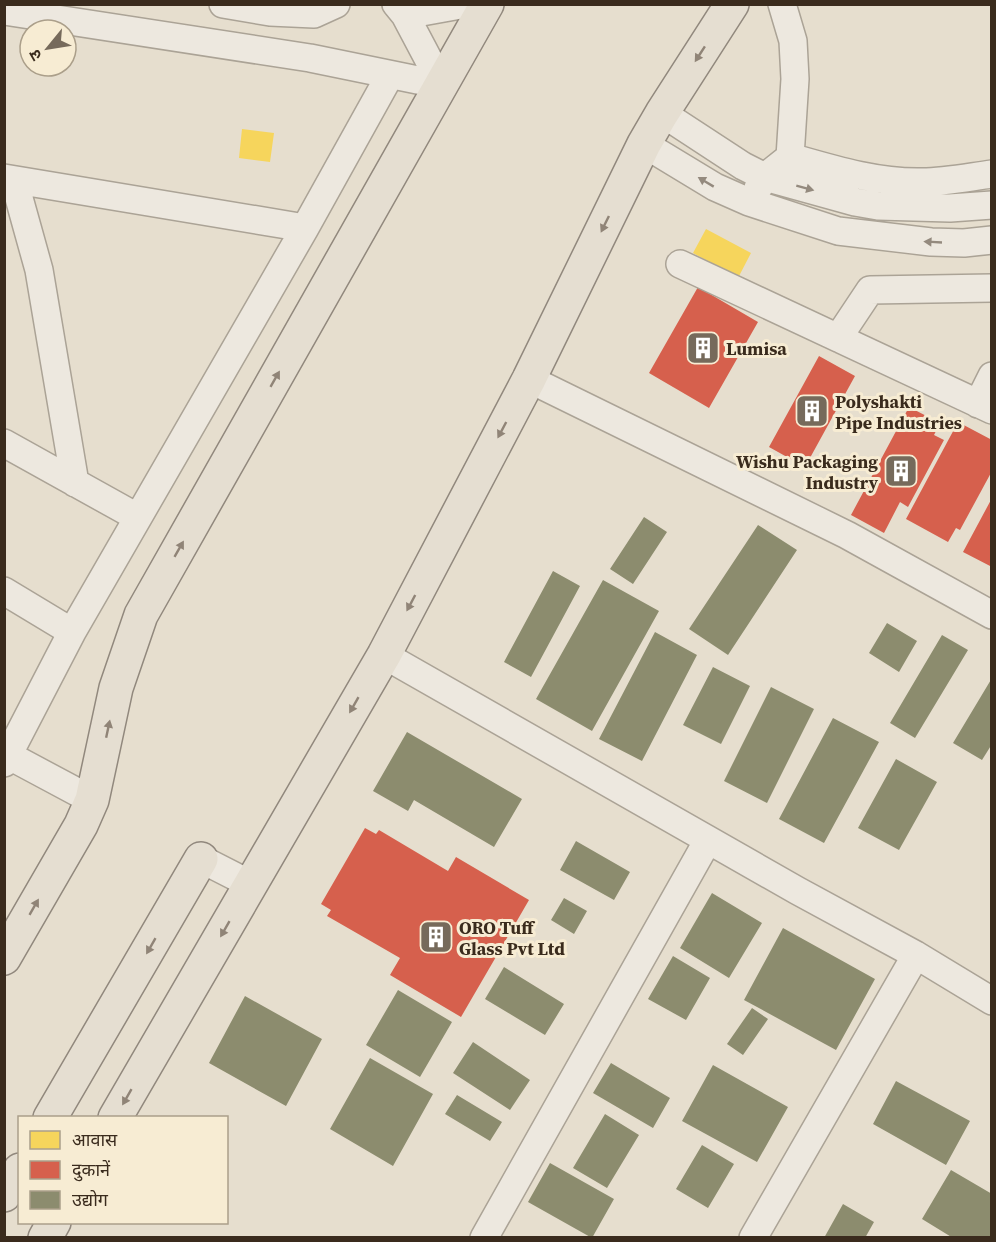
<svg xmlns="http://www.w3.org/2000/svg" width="996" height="1242" viewBox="0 0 996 1242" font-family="'Source Serif 4','Noto Sans Devanagari',serif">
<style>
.homes{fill:#f6d55c}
.shops{fill:#d6604d}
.industry{fill:#8c8c6e}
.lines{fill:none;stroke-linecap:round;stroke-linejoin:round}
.minor-casing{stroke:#aba396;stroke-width:30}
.major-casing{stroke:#91887d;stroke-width:36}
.minor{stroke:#ede8df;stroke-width:27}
.major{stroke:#e5ded1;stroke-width:33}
.oneway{fill:#908477}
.oneway2{fill:#948a7e}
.labels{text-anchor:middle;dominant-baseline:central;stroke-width:6;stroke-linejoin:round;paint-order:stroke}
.poi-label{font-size:18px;font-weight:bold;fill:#3a2b1d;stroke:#f7ecd3;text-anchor:start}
</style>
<rect width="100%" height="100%" fill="#e6dece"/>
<path class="homes" d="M242,129L274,133L270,162L239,158Z
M706,229L751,253L738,278L693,253Z"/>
<path class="shops" d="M698,287L758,322L709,408L649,373Z
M819,356L855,376L805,467L769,447Z
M909,407L940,423L934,435L944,440L908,507L900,502L884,533L851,515Z
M958,422L992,440V471L960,530L956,528L948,542L906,519Z
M992,498V567L963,552Z
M365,828L376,834L379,830L448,871L456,857L529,900L461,1017L390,975L400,958L327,916L331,910L321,904Z"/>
<path class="industry" d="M644,517L667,532L633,584L610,569Z
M758,525L797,550L728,655L689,629Z
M553,571L580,586L531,677L504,662Z
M603,580L659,611L592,731L536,699Z
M887,623L917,641L899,672L869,653Z
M655,632L697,655L642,761L599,739Z
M942,635L968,650L915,738L890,723Z
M713,667L750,686L721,744L683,725Z
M992,678V744L982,760L953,743Z
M771,687L814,709L767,803L724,781Z
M833,718L879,742L824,843L779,819Z
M407,732L522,799L494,847L414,800L408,811L373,791Z
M896,759L937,782L899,850L858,828Z
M576,841L630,872L614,900L560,870Z
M712,893L762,923L729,978L680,948Z
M564,898L587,911L574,934L551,920Z
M783,928L875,979L836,1050L744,1000Z
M673,956L710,978L686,1020L648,999Z
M504,967L564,1004L545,1035L485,999Z
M398,990L452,1022L420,1077L366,1045Z
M245,996L322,1039L286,1106L209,1063Z
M752,1008L768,1019L743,1055L727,1044Z
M473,1042L530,1080L510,1110L453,1073Z
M370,1058L433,1094L393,1166L330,1129Z
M611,1063L670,1098L653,1128L593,1093Z
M713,1065L788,1107L757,1162L682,1121Z
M896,1081L970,1121L946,1165L873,1124Z
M457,1095L502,1122L490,1141L445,1114Z
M605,1114L639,1135L607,1188L573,1168Z
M702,1145L734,1164L708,1208L676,1189Z
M550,1163L614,1199L592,1238L528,1202Z
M951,1170L992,1194V1238H953L922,1219Z
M843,1204L874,1222L865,1238H824Z"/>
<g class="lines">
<g class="minor-casing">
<path id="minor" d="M223,4L270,12L314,14L336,4
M396,4L405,15L442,85
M782,4L793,41L795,79L790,157
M4,11L310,58L442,85
M405,15L466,4
M662,113L743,166L765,177L855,202L878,206L950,208L992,205
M644,144L715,187L749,202L838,231L931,242L964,243L992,240
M4,178L305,228L72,632L4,763
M14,180L39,270L75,483
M758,188L765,177L790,157C832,169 877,183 922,182C945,182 969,177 992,174
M305,228L390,75
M680,264L992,410
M838,338L870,290L992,288
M529,379L847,535L992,615
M978,404L992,376
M4,443L137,517
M4,591L72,632
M384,655L798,891L916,955L992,1001
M4,753L92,800
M201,859L250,884
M484,1238L708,840
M753,1238L916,955"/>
</g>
<g class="major-casing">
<path id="major" d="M4,958L81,825L92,800L116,688L141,615L487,4
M50,1118L201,859
M115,1118L384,655L529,379L644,144L662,113L732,4
M4,1195L20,1170
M45,1238L54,1222"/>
</g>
<use href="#minor" class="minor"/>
<use href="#major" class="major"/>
</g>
<defs><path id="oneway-solid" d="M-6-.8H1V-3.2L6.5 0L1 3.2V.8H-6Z" transform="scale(1.5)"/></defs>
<g class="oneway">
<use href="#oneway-solid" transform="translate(700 54) rotate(123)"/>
<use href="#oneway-solid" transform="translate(605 224) rotate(116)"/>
<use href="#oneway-solid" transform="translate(275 379) rotate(-60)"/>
<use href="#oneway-solid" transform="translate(502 430) rotate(118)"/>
<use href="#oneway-solid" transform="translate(179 549) rotate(-60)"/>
<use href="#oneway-solid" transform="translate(411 603) rotate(118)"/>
<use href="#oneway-solid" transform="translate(354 705) rotate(120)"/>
<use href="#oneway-solid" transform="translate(108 729) rotate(-78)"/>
<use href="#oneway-solid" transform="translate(34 907) rotate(-60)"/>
<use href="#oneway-solid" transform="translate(225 929) rotate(120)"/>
<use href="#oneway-solid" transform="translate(151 946) rotate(120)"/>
<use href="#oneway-solid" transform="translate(127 1097) rotate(120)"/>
</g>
<g class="oneway2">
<use href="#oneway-solid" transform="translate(706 182) rotate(-149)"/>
<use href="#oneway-solid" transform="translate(805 188) rotate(15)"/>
<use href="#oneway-solid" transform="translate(933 242) rotate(-177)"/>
</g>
<defs>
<g id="building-square" transform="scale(1.725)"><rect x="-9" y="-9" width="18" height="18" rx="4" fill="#766a5b" stroke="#f7ecd3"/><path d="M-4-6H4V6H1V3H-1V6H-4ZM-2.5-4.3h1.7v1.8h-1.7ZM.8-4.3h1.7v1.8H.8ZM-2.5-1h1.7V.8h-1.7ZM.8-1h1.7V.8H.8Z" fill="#fff"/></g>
</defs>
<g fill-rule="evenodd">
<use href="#building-square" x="703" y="348"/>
<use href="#building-square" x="812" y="411"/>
<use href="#building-square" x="901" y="471"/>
<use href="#building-square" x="436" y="937"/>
</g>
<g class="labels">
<g class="poi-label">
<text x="726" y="348">Lumisa</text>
<text x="835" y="401">Polyshakti<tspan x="835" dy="21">Pipe Industries</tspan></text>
<text x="878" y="461" text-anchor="end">Wishu Packaging<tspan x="878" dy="21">Industry</tspan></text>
<text x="459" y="927">ORO Tuff<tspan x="459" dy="21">Glass Pvt Ltd</tspan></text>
</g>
</g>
<rect width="996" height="1242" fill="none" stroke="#3a2b1d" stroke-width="12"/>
<rect x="18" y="1116" width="210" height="108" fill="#f7ecd3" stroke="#ab9f8a" stroke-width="1.5"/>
<rect x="30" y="1131" width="30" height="18" fill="#f6d55c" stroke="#ab9f8a" stroke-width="1.5"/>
<text x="72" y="1146" font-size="18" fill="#3a2b1d">आवास</text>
<rect x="30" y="1161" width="30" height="18" fill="#d6604d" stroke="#ab9f8a" stroke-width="1.5"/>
<text x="72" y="1176" font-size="18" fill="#3a2b1d">दुकानें</text>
<rect x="30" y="1191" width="30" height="18" fill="#8c8c6e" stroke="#ab9f8a" stroke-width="1.5"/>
<text x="72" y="1206" font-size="18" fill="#3a2b1d">उद्योग</text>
<g transform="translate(48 48) rotate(240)"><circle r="28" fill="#f7ecd3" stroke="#ab9f8a" stroke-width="1.5"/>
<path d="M0-4.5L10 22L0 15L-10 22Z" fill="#766a5b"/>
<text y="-9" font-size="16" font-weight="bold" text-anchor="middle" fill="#3a2b1d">उ</text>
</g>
</svg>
